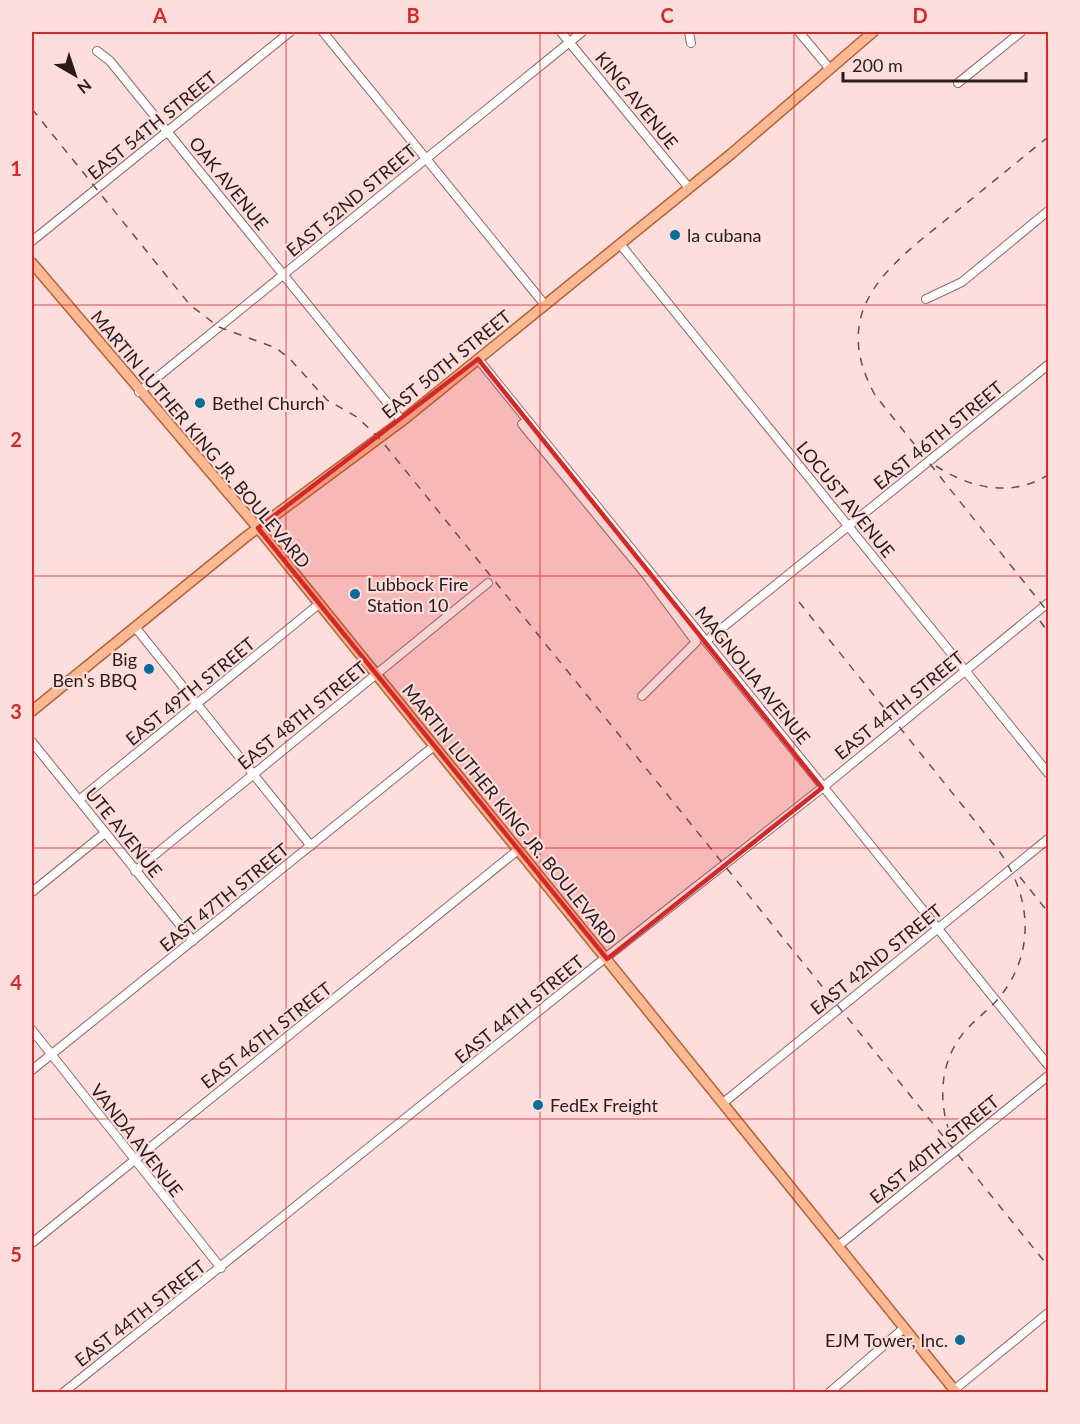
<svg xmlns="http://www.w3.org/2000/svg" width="1080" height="1424" viewBox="0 0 1080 1424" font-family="Lato,sans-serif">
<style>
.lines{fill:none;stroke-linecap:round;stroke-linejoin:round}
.minor-casing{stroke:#8e6b6a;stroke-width:10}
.major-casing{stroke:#b2643a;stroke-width:12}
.minor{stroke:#fff;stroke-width:8}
.major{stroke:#fdb992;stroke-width:9}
.rail{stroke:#645150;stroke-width:1.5;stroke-dasharray:8 8;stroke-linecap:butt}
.marked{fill:#d62828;fill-opacity:0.2;stroke:#d62828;stroke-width:4.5;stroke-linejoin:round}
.grid{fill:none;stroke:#d62828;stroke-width:1.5;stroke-opacity:0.55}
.poi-dot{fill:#036e9b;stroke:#fededd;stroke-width:2}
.labels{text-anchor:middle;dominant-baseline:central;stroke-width:4.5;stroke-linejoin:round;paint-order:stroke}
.street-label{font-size:18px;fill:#2a1c1b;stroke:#fededd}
.poi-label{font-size:18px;fill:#2a1c1b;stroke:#fededd;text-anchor:start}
.neatline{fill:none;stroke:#d62828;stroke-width:2}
.grid-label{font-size:20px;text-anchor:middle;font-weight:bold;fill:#d62828}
</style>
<rect width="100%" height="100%" fill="#fededd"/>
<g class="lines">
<g class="minor-casing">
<path id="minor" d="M323,32L545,305
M561,32L689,188
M689,32L691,43
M799,32L829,68
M97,51L110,61L402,421
M958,83L1021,32
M32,241L290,32
M620,244L1048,773
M926,299L962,282L1048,211
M478,359L1048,1065
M139,392L582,32
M522,424L647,576L696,642L642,696
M135,627L311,846
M706,641L1048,365
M32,742L193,941
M79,800L319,604
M135,871L488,583
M32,892L105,833
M32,1030L221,1268
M32,1070L434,746
M723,1103L1048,839
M32,1243L518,850
M838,1246L1048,1076
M954,1390L1048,1313
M64,1392L595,966L822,788L1048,603
M830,1392L904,1328"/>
</g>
<g class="major-casing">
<path id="major" d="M32,263L258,528L956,1392
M32,711L247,536L402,421L731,154L873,32"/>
</g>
<use href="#minor" class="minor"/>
<use href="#major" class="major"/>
<path class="rail" d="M32,109L190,305L219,327L276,348L290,359L327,400L357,417L380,439L1048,1266
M1048,137C1016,163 984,189 952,215C891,264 827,308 875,395L1048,612
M936,466C970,488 1011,498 1048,475
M799,602L999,851C1032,897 1036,954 998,999C985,1014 968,1024 957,1042C938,1072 939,1111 954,1143
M1040,621L1048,632
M1020,877L1048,912"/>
</g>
<path class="marked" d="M478,359L822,788L607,959L258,528Z"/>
<path class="grid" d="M286,32V1392M540,32V1392M794,32V1392M32,305H1048M32,576H1048M32,848H1048M32,1119H1048"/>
<g class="poi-dot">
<circle cx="675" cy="235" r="6"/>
<circle cx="200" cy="403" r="6"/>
<circle cx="355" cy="594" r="6"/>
<circle cx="149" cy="669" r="6"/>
<circle cx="538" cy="1105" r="6"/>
<circle cx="960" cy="1340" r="6"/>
</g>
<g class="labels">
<g class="street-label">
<text transform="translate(637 100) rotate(51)">KING AVENUE</text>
<text transform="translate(152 125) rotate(-39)">EAST 54TH STREET</text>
<text transform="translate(229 183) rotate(51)">OAK AVENUE</text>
<text transform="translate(351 200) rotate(-40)">EAST 52ND STREET</text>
<text transform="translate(446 364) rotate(-39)">EAST 50TH STREET</text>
<text transform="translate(938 435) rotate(-39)">EAST 46TH STREET</text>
<text transform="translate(201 439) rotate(50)">MARTIN LUTHER KING JR. BOULEVARD</text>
<text transform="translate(846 499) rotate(51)">LOCUST AVENUE</text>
<text transform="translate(753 675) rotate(51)">MAGNOLIA AVENUE</text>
<text transform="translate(190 691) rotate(-39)">EAST 49TH STREET</text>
<text transform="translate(899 705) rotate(-39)">EAST 44TH STREET</text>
<text transform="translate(302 715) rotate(-39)">EAST 48TH STREET</text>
<text transform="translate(510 814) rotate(51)">MARTIN LUTHER KING JR. BOULEVARD</text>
<text transform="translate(124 832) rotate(51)">UTE AVENUE</text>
<text transform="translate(224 897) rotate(-39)">EAST 47TH STREET</text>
<text transform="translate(876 959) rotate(-39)">EAST 42ND STREET</text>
<text transform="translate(519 1009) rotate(-39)">EAST 44TH STREET</text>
<text transform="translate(266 1035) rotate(-38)">EAST 46TH STREET</text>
<text transform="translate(137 1140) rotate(52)">VANDA AVENUE</text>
<text transform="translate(934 1149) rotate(-39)">EAST 40TH STREET</text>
<text transform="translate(140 1313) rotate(-38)">EAST 44TH STREET</text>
</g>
<g class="poi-label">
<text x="687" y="235">la cubana</text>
<text x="212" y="403">Bethel Church</text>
<text x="367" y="584">Lubbock Fire<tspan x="367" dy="21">Station 10</tspan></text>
<text x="137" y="659" text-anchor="end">Big<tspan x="137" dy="21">Ben's BBQ</tspan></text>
<text x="550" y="1105">FedEx Freight</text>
<text x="948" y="1340" text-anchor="end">EJM Tower, Inc.</text>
</g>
</g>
<rect width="1080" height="1424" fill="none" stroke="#fededd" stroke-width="66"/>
<g transform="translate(75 75) rotate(141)" stroke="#fededd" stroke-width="4.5" paint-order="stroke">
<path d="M0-4.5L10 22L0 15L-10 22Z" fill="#2a1c1b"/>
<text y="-9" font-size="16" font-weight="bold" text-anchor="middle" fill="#2a1c1b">N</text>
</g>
<path d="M843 72v9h183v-9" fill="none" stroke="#2a1c1b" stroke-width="3"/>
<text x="852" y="72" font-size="18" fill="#2a1c1b" stroke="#fededd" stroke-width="4.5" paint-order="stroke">200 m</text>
<rect x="33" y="33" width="1014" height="1358" class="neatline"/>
<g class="grid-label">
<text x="160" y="23">A</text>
<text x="413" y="23">B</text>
<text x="667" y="23">C</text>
<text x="920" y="23">D</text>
<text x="16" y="176">1</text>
<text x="16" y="447">2</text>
<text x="16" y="719">3</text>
<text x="16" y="990">4</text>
<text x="16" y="1262">5</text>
</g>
</svg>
